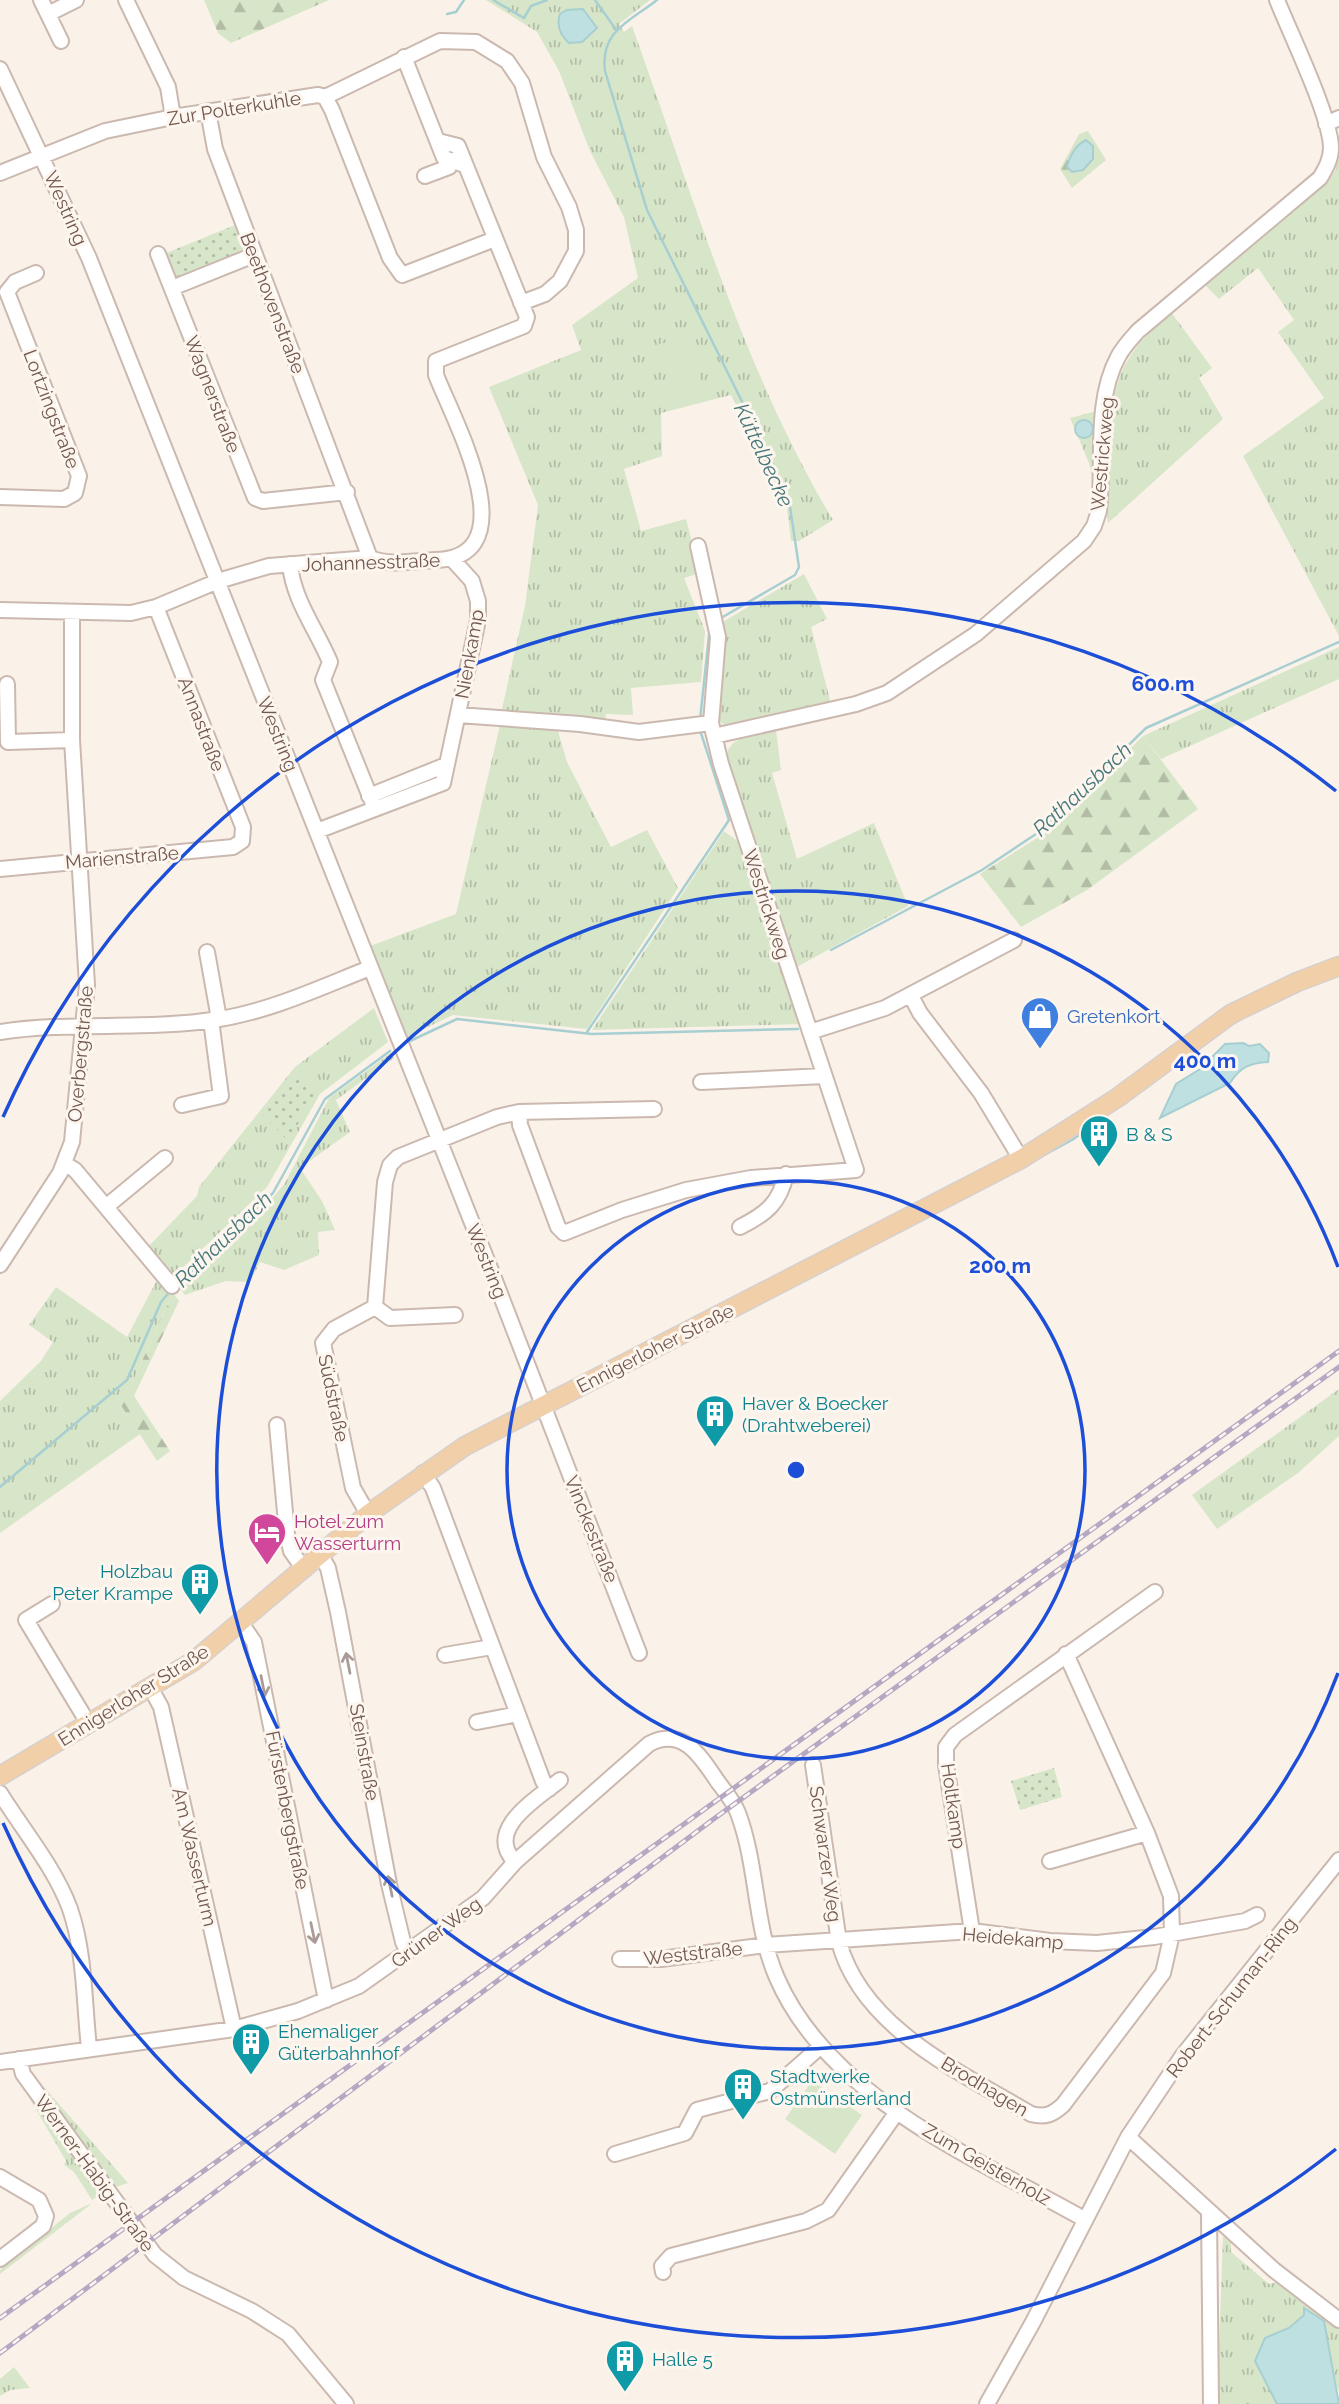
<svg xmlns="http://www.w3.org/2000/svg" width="1339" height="2404" viewBox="0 0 1339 2404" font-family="Raleway,sans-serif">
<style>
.grass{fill:url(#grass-tufts)}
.forest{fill:url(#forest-firs)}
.park{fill:url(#park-dots)}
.pitch{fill:#d7e6c9}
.water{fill:#bfe0e1;stroke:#a7cfd2;stroke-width:2}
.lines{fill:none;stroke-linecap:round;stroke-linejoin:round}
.stream{stroke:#a7cfd2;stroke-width:2.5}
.minor-casing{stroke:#cbb9b0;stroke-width:18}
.major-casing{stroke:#d7d0ce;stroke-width:21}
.minor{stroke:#fff;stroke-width:14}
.major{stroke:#f0cfa9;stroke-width:18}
.rail-casing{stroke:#b4a8c3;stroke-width:5}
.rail{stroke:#fdf6ef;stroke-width:2.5;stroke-dasharray:8;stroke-linecap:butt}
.oneway{stroke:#aa9b96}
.ring{fill:none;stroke:#1d4ed8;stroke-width:3.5}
.labels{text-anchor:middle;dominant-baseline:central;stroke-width:6;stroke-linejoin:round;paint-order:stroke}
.street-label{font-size:19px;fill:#715850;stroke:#fdf6ef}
.shop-label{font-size:19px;fill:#366cbe;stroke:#fdf6ef;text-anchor:start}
.culture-label{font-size:19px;fill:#0d838f;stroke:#fdf6ef;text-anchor:start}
.hotel-label{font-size:19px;fill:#b23c85;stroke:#fdf6ef;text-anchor:start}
.water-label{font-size:21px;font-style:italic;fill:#48777b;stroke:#fdf6ef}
.centre{fill:#1d4ed8;stroke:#fdf6ef;stroke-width:3.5}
.ring-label{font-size:21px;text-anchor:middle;font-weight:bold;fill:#1d4ed8;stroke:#fdf6ef;stroke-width:6;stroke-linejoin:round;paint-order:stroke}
</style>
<defs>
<pattern id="grass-tufts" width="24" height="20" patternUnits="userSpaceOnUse" patternTransform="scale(1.75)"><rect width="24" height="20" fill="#d7e6c9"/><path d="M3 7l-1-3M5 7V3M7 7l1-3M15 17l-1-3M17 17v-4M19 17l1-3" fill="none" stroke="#b3bda6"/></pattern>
<pattern id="forest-firs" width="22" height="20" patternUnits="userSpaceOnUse" patternTransform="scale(1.75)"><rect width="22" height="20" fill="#d7e6c9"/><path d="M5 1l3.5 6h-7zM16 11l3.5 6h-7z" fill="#b3bda6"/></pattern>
<pattern id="park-dots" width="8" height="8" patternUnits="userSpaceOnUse" patternTransform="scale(1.75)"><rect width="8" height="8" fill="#d7e6c9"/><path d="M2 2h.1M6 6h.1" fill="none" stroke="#b3bda6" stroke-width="1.8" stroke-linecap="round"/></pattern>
</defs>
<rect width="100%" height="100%" fill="#faf2e9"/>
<path class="grass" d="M486,0H650L619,24L624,32L632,26C692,192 742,368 833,520L799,541H791L787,508L731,395L661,413L662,456L624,469L641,531L686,519L700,573L684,578L705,631L701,682L631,688L633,715L606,714L605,721L501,713L525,606L538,505L489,387L581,350L572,325L638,278L624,217L590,151L559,71L537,32Z
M1339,157V636L1243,456L1324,398L1278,332L1294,320L1258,268L1219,299L1204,284L1327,183L1336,169Z
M1171,312L1212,368L1199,378L1223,419L1108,523C1104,505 1108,483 1109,464C1113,388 1111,365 1171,312Z
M1097,411L1093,480L1089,463L1070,418Z
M804,574L827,619L811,627L831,704L724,725L716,718L721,623Z
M1339,647V679L1161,759L1143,736Z
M500,725L557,728L567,762L611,847L647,830L678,888L587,1029L453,1015L407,1037L370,946L456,914Z
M776,730L781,770L772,773L797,859L874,823L908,906L795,968L726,759C728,734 757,735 776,730Z
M724,831L740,843L802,1024L592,1030Z
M374,1008L388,1042L320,1094L267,1187L171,1279L147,1248L197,1196L199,1187L295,1067Z
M391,1053L394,1058L336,1100L350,1132L300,1168L322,1201L335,1230L318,1232L319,1255L284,1270L260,1262L250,1282L226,1281L185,1295L179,1288L265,1207L285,1183L329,1098Z
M159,1276L173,1293L132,1383L117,1399L140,1434L0,1533V1401L41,1361L53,1342L29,1325L56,1287L127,1337Z
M1339,1389V1436L1298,1473L1217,1529L1192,1495Z
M16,2075L102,2193L92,2200L74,2172L64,2165L66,2161Z
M41,2087H44L128,2183L116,2187Z
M90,2204V2205L0,2274V2270L70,2213Z
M1223,2236L1231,2241V2252L1269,2284L1278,2282L1339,2328V2391L1304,2309V2315L1289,2328L1265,2338L1277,2404H1217Z
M14,2367L30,2388L10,2390L0,2396V2379Z"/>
<path class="forest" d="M204,0H329L231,43L218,33Z
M1088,131L1106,160L1072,188L1060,169L1079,134Z
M1143,736L1198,809L1087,890L1021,927L980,874L1045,833Z
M173,1293L179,1301L134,1396L170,1451L157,1461L117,1399L132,1383Z"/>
<path class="park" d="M235,225L244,249L241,256L180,280L173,278L164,254Z
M297,1070L317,1092L288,1141L262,1114Z
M1054,1768L1062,1797L1020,1810L1011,1781Z"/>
<path class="pitch" d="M690,337L705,399L674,407L659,344Z
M812,2081L862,2115L835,2154L785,2119Z"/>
<path class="water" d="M583,9L597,28L582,42L569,43C560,35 556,26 560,14L567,10Z
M1086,140L1093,146V159L1083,170L1072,172L1067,167C1070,156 1075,145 1086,140Z
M1075 429a9 9 0 1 1 18 0a9 9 0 1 1-18 0Z
M1243,1043L1249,1046L1260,1044L1269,1053L1268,1062C1250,1063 1240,1067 1230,1083L1160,1118L1176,1084L1200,1069L1225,1044Z
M1304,2308L1324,2321L1339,2404H1277L1255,2361L1265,2338L1289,2328L1304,2315Z"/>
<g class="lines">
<path class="stream" d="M493,0L524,18L531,6L547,0
M595,0L617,31
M657,0C629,22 600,31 605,71L647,210L772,462L790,507L799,567L795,575L721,618
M447,14L456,12L464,0
M700,720L710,626
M831,950L982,870L1042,830L1146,728L1339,642
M1231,1025L1244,1017
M587,1032L729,820L700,730
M410,1041L457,1019L592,1034L798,1029
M1037,1159L1072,1140L1144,1089
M176,1286L273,1193L325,1099L390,1051
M0,1487L127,1380L161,1302L171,1290"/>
<g class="minor-casing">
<path id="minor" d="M41,0L61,41
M126,0L168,87L173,117
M48,14L76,0
M404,57L444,158L465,165
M0,69L89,258L492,1273L639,1653
M325,97L440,41L476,42L507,61L522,83L544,157L569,207L576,230V251L560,281L545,294L521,303
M208,111L215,149L370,558
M1326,124L1339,118
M0,173L105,131L173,117L318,95L325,97L332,110L390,258L402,275L495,239
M425,176L449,167L451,160
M158,254L255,498L263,501L347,492
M172,288L254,255
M7,292L15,282L36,273
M0,497L64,499L75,493L79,476L7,292
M290,564C293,600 317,630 330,662L323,680L375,809
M0,610L131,613L156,607L218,581L269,566L370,558C389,566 415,561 435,560C530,558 453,419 436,375V361L524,326L527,317L458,146L438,141
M7,684L8,742L72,740
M458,715L580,724L639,732L711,723
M714,736L856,704L887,693L976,634L1084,541L1094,526L1099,511C1104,462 1094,401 1118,357C1123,347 1131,339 1138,331L1320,178C1326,168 1331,159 1331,148C1331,117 1290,33 1277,0
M369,796L446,765
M317,831L443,783L478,620V601L472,581L452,559
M0,869L233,847L242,841L243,827L156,607
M207,952L219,1019
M911,996L920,1013L981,1093L1021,1159
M0,1032C72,1021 146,1031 219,1019C271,1011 321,987 370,968
M810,1032L885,1008L1014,940
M701,1082L824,1076
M182,1105L221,1096L211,1020
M519,1112L520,1125L558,1227L564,1233L622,1210L686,1190L751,1178L856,1170L721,764L711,723L718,637L698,546
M65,1164L75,1170L172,1286
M107,1206L165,1158
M740,1227C766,1214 780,1203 786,1174
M0,1265L60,1173L72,1142L87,985L72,740V612
M375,1307L385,1182L390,1165L398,1157L497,1117L519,1112L654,1109
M375,1307L390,1318L455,1315
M277,1425L287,1534L291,1551L303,1568
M423,1473L433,1488L543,1781L549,1789
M368,1514L353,1488L323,1343L334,1329L375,1307
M320,1554L328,1568L338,1612L389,1884L403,1942L408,1952
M52,1604L26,1620L88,1723
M241,1623L254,1642L326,2000
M445,1655L492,1647
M150,1687L161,1707L234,2029
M477,1722L518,1714
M813,1765L839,1942C862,2028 960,2072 1031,2114C1046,2118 1053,2114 1063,2105L1163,1973L1172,1934L1171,1896L1147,1833L1066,1654
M0,1793C23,1830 55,1868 70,1909C85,1952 84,2003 89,2048
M1050,1861L1147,1833
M515,1862C484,1829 537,1799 560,1780
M972,1931L946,1765V1747L955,1735L1155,1592
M620,1959H661L766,1945L972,1931L1050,1941L1097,1943L1154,1937L1245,1921L1257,1915
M19,2059L23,2074L155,2255L184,2278L252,2311L288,2334L346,2404
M0,2062L234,2029L298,2011L359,1986L483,1898L515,1862L649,1744C683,1726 701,1757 718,1782C725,1791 734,1802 738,1813C758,1866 754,1926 777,1978C829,2098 976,2158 1084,2219
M1128,2137L1274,2270L1339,2320
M615,2154L685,2133L697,2110L770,2091L821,2046
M0,2177L39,2200L46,2216L43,2226L0,2259
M1209,2215L1211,2404
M663,2272L662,2266L671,2256L806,2221L828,2210L897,2112
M987,2404L1033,2322L1128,2137L1183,2055L1339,1860"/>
</g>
<g class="major-casing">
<path id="major" d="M0,1776L194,1661L368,1514L465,1446L1021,1159L1117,1098L1231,1014L1297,982L1339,966"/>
</g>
<use href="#minor" class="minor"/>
<use href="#major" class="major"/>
<g class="rail-casing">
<path id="rail" d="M0,2318L1339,1351
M0,2353L715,1818L1339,1367"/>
</g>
<use href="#rail" class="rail"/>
</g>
<defs><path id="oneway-shaft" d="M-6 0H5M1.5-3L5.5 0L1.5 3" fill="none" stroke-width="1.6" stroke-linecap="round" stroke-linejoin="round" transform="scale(1.75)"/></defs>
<g class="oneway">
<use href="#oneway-shaft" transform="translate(348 1663) rotate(-101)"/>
<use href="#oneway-shaft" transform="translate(263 1686) rotate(79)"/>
<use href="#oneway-shaft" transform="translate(390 1886) rotate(-102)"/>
<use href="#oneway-shaft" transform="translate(313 1933) rotate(78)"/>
</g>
<g class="ring">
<circle cx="796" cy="1470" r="289"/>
<path d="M1338 1673A579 579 0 1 1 1338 1267"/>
<path d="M1336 2149A868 868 0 0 1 3 1823M3 1117A868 868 0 0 1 1336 791"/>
</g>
<defs>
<g id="shop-pin" transform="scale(2.0125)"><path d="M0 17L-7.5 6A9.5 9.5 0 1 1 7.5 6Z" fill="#3f7fe0" stroke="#fdf6ef"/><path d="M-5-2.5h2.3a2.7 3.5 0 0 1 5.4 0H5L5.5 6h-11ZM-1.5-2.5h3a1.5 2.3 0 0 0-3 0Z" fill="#fff"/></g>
<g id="building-pin" transform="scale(2.0125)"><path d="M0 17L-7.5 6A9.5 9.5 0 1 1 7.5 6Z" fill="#0f9aa8" stroke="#fdf6ef"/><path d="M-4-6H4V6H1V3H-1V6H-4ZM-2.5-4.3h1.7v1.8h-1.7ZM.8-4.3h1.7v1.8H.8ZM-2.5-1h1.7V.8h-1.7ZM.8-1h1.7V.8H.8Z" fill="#fff"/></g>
<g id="hotel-pin" transform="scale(2.0125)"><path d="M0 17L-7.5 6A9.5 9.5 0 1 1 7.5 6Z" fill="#d1479c" stroke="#fdf6ef"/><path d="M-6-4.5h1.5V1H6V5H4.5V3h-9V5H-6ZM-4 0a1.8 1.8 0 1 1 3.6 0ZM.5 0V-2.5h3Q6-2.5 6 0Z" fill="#fff"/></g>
</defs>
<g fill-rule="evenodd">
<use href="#shop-pin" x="1040" y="1016"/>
<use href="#building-pin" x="1099" y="1134"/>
<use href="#building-pin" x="715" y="1414"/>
<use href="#hotel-pin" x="267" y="1532"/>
<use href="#building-pin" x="200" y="1582"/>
<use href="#building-pin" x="251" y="2042"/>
<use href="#building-pin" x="743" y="2087"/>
<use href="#building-pin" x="625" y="2359"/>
</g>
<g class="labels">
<g class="street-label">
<text transform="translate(234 108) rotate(-9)">Zur Polterkuhle</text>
<text transform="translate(66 208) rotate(66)">Westring</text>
<text transform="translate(273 303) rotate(69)">Beethovenstraße</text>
<text transform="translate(213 394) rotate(69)">Wagnerstraße</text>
<text transform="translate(52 409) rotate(69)">Lortzingstraße</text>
<text transform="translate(1102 454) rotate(-85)">Westrickweg</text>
<text transform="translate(371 562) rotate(-2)">Johannesstraße</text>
<text transform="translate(469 654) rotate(-80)">Nienkamp</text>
<text transform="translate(202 724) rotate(69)">Annastraße</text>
<text transform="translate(278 734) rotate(68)">Westring</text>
<text transform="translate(122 857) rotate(-5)">Marienstraße</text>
<text transform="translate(767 904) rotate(72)">Westrickweg</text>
<text transform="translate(80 1054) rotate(-85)">Overbergstraße</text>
<text transform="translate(487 1261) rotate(68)">Westring</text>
<text transform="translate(655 1348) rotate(-27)">Ennigerloher Straße</text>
<text transform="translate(334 1398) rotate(78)">Südstraße</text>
<text transform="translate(592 1529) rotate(68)">Vinckestraße</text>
<text transform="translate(133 1695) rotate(-32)">Ennigerloher Straße</text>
<text transform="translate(365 1752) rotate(80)">Steinstraße</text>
<text transform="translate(954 1806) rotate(82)">Holtkamp</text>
<text transform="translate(288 1810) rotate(79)">Fürstenbergstraße</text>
<text transform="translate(826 1854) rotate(82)">Schwarzer Weg</text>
<text transform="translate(195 1857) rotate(77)">Am Wasserturm</text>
<text transform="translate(436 1932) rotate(-36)">Grüner Weg</text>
<text transform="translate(1013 1938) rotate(5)">Heidekamp</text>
<text transform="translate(693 1953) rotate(-6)">Weststraße</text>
<text transform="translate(1231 1997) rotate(-52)">Robert-Schuman-Ring</text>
<text transform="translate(985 2086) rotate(31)">Brodhagen</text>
<text transform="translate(987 2164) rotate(30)">Zum Geisterholz</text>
<text transform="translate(95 2173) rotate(54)">Werner-Habig-Straße</text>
</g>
<g class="shop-label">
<text x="1067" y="1016">Gretenkort</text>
</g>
<g class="culture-label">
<text x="1126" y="1134">B &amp; S</text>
<text x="742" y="1403">Haver &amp; Boecker<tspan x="742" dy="22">(Drahtweberei)</tspan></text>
<text x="173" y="1571" text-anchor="end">Holzbau<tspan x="173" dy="22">Peter Krampe</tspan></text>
<text x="278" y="2031">Ehemaliger<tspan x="278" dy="22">Güterbahnhof</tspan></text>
<text x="770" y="2076">Stadtwerke<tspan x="770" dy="22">Ostmünsterland</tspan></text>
<text x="652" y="2359">Halle 5</text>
</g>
<g class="hotel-label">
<text x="294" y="1521">Hotel zum<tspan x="294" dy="22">Wasserturm</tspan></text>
</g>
<g class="water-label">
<text transform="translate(764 455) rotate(65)">Küttelbecke</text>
<text transform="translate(1082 789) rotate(-43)">Rathausbach</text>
<text transform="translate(223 1239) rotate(-44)">Rathausbach</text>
</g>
</g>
<circle cx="796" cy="1470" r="10" class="centre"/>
<g class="ring-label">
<text x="1163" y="691">600 m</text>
<text x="1205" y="1068">400 m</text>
<text x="1000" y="1273">200 m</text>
</g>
</svg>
